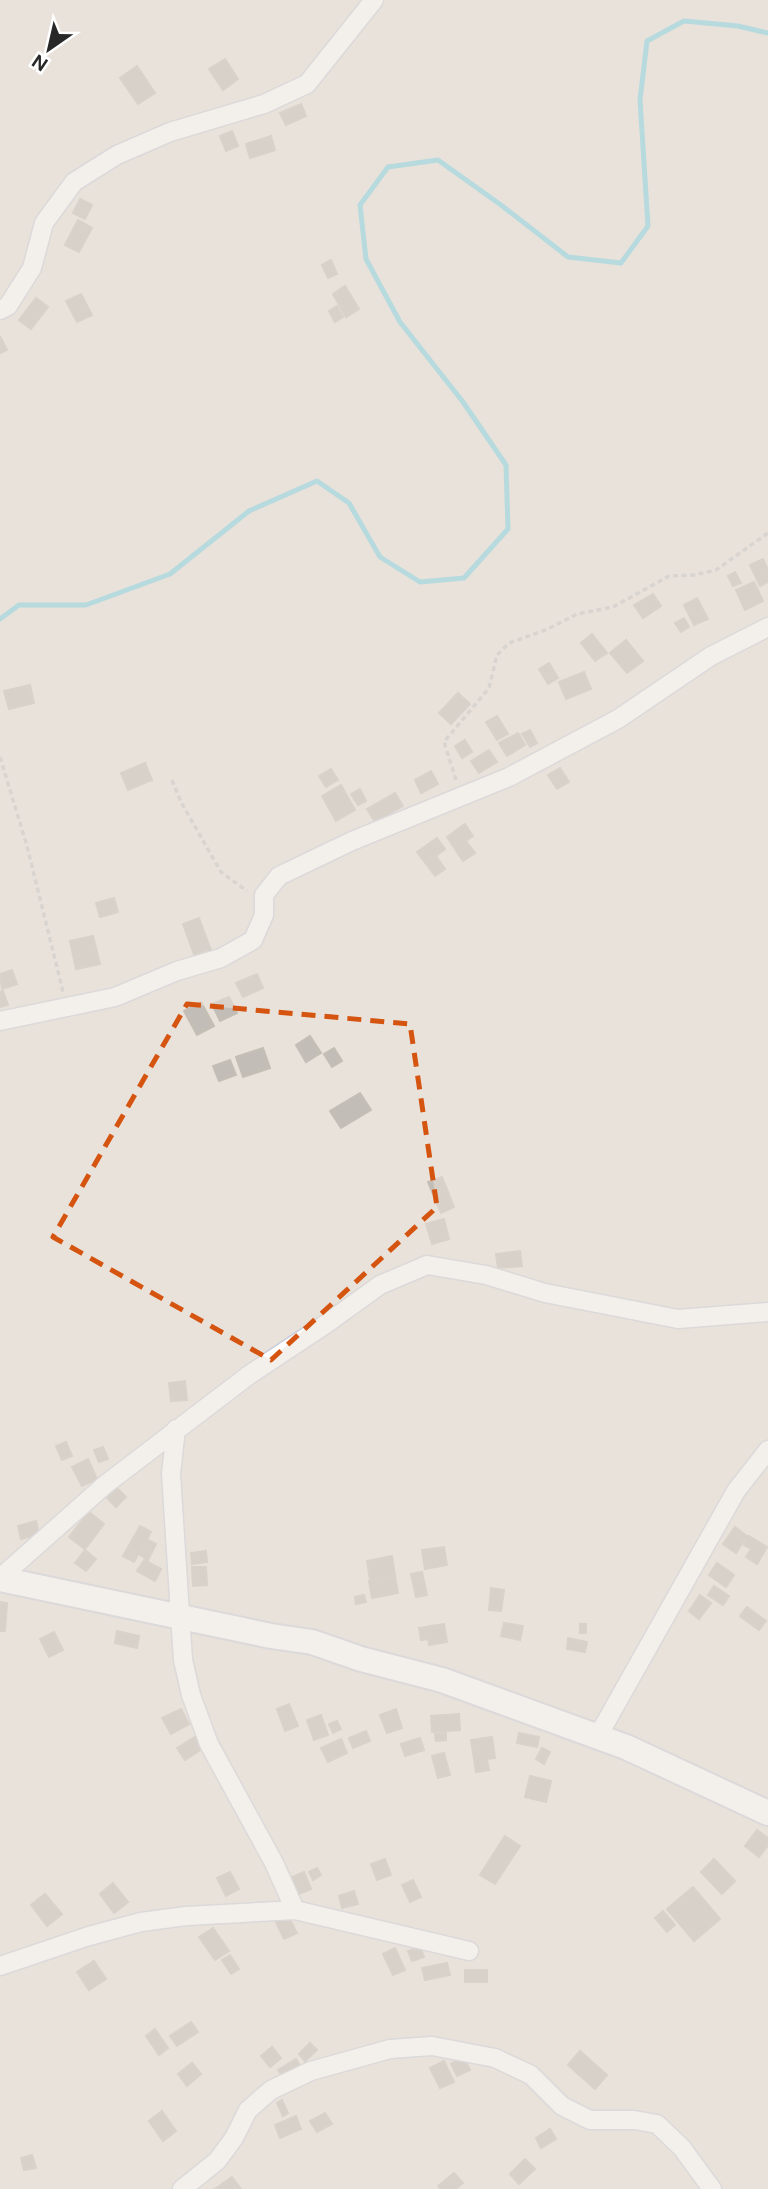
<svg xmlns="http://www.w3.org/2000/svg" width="768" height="2189" viewBox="0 0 768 2189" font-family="'DM Sans',sans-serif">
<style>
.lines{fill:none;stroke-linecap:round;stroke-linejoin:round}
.stream{stroke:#78d0e2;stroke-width:5}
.building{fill:#c2bdb7;stroke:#c4beb5;stroke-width:2}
.minor-casing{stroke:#caced9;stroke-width:21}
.secondary-casing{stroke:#caced9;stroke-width:28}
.path{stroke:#c3c3c3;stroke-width:3.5;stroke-dasharray:5 3.5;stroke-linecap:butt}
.minor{stroke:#fff;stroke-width:18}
.secondary{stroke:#fff;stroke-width:24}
.marked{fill:none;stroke:#d5540f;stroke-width:5;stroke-dasharray:14 9;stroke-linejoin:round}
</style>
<rect width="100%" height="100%" fill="#e9e2db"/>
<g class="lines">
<path class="stream" d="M0,619L19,605H86L170,574L249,511L317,481L349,503L380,557L420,582L464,578L508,529L506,465L463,402L400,322L366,259L360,205L388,167L438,160L501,205L568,257L621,263L648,226L640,100L647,41L684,21L738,26L768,33"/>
</g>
<path class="building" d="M225,59L238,79L223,90L209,69Z
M137,66L155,93L138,104L120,78Z
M301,104L306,116L286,125L280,113Z
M232,131L238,146L226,151L220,136Z
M271,136L275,150L250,158L246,144Z
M80,199L92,205L85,219L73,213Z
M78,220L92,228L79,252L65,245Z
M331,260L337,274L328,278L322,265Z
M345,286L359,309L346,317L333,294Z
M81,294L92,315L77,322L66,301Z
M36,298L48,307L31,329L19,320Z
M337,306L343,317L335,322L329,311Z
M0,336L7,350L0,353Z
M763,559L768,570V582L760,586L750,565Z
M735,572L741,583L733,586L728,576Z
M754,582L763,601L745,610L736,590Z
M653,594L661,606L643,618L634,605Z
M697,598L708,619L694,625L684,605Z
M684,618L689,627L681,632L675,623Z
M592,634L607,653L595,661L581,643Z
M626,640L643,661L627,673L610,653Z
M549,663L558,678L548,684L539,669Z
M584,672L591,689L566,699L559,682Z
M30,685L34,703L9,709L4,691Z
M458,693L470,704L451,724L439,713Z
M497,716L508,734L497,740L486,722Z
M530,730L537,743L530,747L522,734Z
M518,733L525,745L507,756L499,743Z
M465,740L472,752L462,758L455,746Z
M489,750L497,762L479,773L471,761Z
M145,763L152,780L128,790L121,773Z
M560,768L569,782L557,789L548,775Z
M331,769L338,780L326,787L319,776Z
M431,771L438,784L421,793L415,780Z
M341,785L355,810L336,821L322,796Z
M360,789L366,801L358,805L351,794Z
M395,793L403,806L375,822L367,809Z
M465,824L473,836L466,841L475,853L463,861L447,837Z
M437,838L445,849L436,856L445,869L435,876L417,852Z
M114,898L118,912L100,917L96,903Z
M199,918L212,953L196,960L183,924Z
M93,936L100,964L76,969L70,941Z
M12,970L17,984L2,989L0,974Z
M257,974L263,988L243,997L236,983Z
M3,991L8,1005L0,1007V992Z
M229,997L237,1013L220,1021L212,1004Z
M201,1002L214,1026L197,1035L184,1011Z
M310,1036L321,1053L306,1062L296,1045Z
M263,1048L270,1068L243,1077L236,1057Z
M334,1048L342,1061L332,1067L324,1054Z
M230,1060L236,1075L219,1081L213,1066Z
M360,1093L371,1110L341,1128L330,1111Z
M442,1177L454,1207L441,1213L428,1182Z
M444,1219L449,1239L432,1244L426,1224Z
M520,1251L522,1266L498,1268L496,1254Z
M185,1381L187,1400L171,1401L169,1383Z
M66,1442L72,1456L62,1460L56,1446Z
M103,1447L108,1459L99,1462L94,1450Z
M88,1459L97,1479L82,1486L72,1467Z
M117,1488L126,1497L116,1507L107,1498Z
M89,1512L104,1524L85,1549L69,1537Z
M36,1521L39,1534L21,1539L18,1526Z
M140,1526L151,1532L134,1562L123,1556Z
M735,1527L747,1536L736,1553L723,1544Z
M749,1536L767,1547L757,1564L746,1557L751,1549L744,1545Z
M148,1540L156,1544L148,1560L140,1555Z
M444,1547L447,1565L425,1569L422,1550Z
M85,1550L96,1559L86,1571L75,1563Z
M206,1551L207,1562L192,1564L191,1553Z
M392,1556L395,1575L370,1580L367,1561Z
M144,1560L161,1569L155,1581L137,1571Z
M717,1563L734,1575L726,1587L709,1575Z
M192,1567H206L207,1585L193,1586Z
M422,1572L427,1595L416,1597L411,1574Z
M395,1576L398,1593L372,1598L369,1581Z
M714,1586L729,1596L723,1605L708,1595Z
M491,1588L504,1590L501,1611L489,1610Z
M364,1595L366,1602L356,1604L355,1597Z
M700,1595L711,1603L699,1619L689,1611Z
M0,1602L7,1603L5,1631H0Z
M747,1607L766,1621L759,1630L740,1616Z
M504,1623L523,1626L520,1640L501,1636Z
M444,1624L447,1642L429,1645L428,1639L421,1640L419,1628Z
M580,1624H586V1633H580Z
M117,1631L139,1636L137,1648L115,1643Z
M54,1632L63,1650L49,1657L40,1639Z
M568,1638L587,1642L585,1652L567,1649Z
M289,1704L298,1726L285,1731L277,1709Z
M181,1709L189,1724L171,1734L162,1718Z
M396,1709L402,1728L387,1733L380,1715Z
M459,1714L460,1730L432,1732L431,1716Z
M321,1715L328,1735L314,1740L307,1720Z
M337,1721L341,1729L333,1733L329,1724Z
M366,1731L370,1741L353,1748L349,1738Z
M446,1733V1740L436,1741L435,1734Z
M519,1733L539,1737L537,1747L517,1743Z
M195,1737L202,1749L185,1760L177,1748Z
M492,1737L495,1758L487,1759L489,1770L476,1772L471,1740Z
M420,1738L424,1750L405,1756L401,1744Z
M341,1739L347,1753L328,1762L321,1748Z
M542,1748L550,1752L544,1764L536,1759Z
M444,1753L450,1775L438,1778L432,1756Z
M530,1776L551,1781L546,1802L525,1797Z
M757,1830L768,1838V1845L759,1857L745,1846Z
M505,1836L520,1846L495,1884L480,1875Z
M385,1859L391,1875L377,1880L371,1864Z
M714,1859L735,1881L722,1894L701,1872Z
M317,1868L321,1875L313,1880L309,1872Z
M230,1872L239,1889L226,1896L217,1878Z
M304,1872L311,1889L299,1894L292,1877Z
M413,1880L421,1897L410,1902L402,1885Z
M113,1883L128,1902L114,1913L100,1894Z
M693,1887L720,1919L694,1941L667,1909Z
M354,1891L358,1904L342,1908L339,1896Z
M45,1894L62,1914L47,1926L31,1905Z
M663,1911L675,1925L667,1932L655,1918Z
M288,1916L297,1933L284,1939L276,1922Z
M213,1928L229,1951L215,1960L199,1937Z
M420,1947L424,1957L412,1961L408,1951Z
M395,1948L405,1970L393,1975L383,1954Z
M230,1955L239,1969L231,1974L222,1960Z
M94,1961L106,1979L89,1990L77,1972Z
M447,1963L450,1975L425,1980L422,1968Z
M465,1970H487V1982H465Z
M191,2022L198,2032L177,2046L170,2036Z
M155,2029L168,2048L159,2055L146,2036Z
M310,2043L317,2050L305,2061L299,2054Z
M272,2047L281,2058L270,2067L261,2056Z
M580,2051L607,2075L595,2089L568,2065Z
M463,2057L470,2070L457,2076L451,2064Z
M296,2059L300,2066L283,2077L278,2070Z
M444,2061L454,2082L440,2088L430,2068Z
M192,2063L201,2074L187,2086L178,2074Z
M282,2100L288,2113L283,2116L277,2103Z
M162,2111L176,2131L163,2141L149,2121Z
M325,2113L332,2124L317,2132L310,2121Z
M296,2116L301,2129L280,2138L275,2125Z
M550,2129L556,2139L541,2148L536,2138Z
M32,2155L36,2168L24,2170L21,2158Z
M525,2159L535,2169L519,2184L510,2174Z
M454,2173L463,2183L456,2189H441L438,2186Z
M232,2177L241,2189H215Z"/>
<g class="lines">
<g class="minor-casing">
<path id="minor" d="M0,310L8,306L32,268L44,223L74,182L117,155L170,132L264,104L307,84L374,0
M0,1021L115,997L177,971L221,958L253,940L264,915V895L279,876L352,841L509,777L618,719L711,656L768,627
M176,1429L171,1474L183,1660L191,1695L209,1744L274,1863L295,1910
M0,1578L106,1484L249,1375L326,1324L380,1285L427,1265L486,1275L545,1293L678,1319L768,1312
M598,1736L736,1491L768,1450
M0,1966L89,1936L141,1922L186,1916L295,1910L469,1951
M182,2189L217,2161L234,2138L248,2110L271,2090L311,2071L390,2049L432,2046L495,2058L531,2075L562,2106L590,2120H634L657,2124L682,2148L712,2189"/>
</g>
<g class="secondary-casing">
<path id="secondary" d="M0,1579L271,1636L312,1642L361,1659L442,1680L626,1747L768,1813"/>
</g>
<path class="path" d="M0,757L27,846L63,992
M172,780L181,802L221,872L247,891
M456,780L444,742L489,688L497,655L509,643L548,629L577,614L613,607L669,576L694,575L716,570L768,533"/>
<use href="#minor" class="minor"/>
<use href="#secondary" class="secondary"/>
</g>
<path d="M0 0H768V2189H0ZM187,1004L410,1024L437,1207L271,1360L53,1237Z" fill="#e9e2db" fill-opacity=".55" fill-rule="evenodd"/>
<path class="marked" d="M187,1004L410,1024L437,1207L271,1360L53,1237Z"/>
<g transform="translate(49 49) rotate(214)" stroke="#ffffff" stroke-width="5" paint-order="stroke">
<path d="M0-5L12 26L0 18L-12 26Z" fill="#282828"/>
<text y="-10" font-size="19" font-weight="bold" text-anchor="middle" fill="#282828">N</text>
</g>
</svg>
